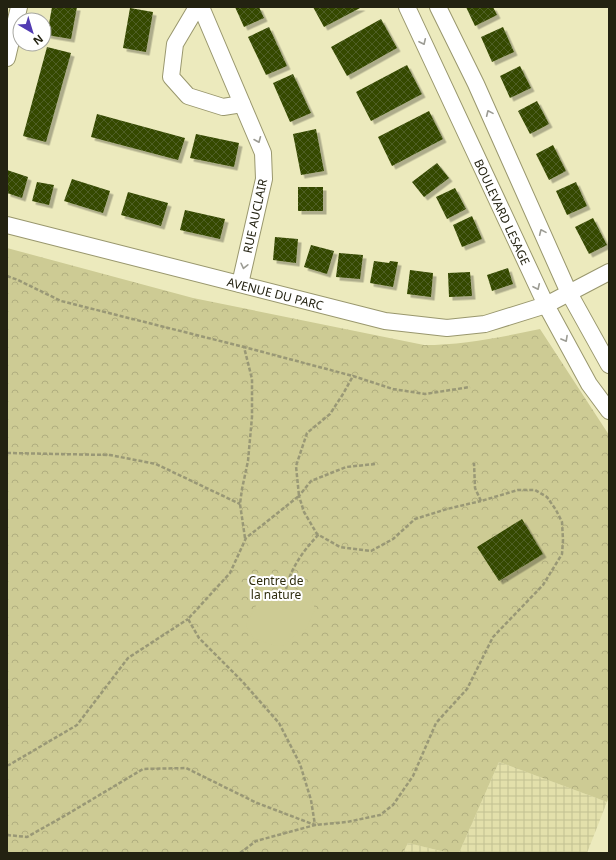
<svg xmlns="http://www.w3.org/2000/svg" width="616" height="860" viewBox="0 0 616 860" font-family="'Noto Sans',sans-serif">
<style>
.industrial{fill:url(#industrial-grid)}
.park{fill:url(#park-crowns)}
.pitch{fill:#cdcb94}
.building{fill:url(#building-cross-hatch);filter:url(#shadow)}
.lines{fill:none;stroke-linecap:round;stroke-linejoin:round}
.minor-casing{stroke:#99976d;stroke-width:18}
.path{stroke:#999876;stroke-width:2.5;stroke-dasharray:4 2;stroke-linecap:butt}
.minor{stroke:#fff;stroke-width:16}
.oneway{stroke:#9c9c94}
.labels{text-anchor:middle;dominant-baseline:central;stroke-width:4;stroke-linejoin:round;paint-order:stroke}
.street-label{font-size:12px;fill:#232211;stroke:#fff}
.park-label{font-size:12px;fill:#2e2c0d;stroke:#fff}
</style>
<defs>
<pattern id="industrial-grid" width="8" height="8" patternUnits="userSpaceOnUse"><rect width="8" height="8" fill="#e3e0ab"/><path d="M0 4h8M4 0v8" fill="none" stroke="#c2c092"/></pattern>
<pattern id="park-crowns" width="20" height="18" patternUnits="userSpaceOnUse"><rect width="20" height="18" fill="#cdcb94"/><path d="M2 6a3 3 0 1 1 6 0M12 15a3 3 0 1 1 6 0" fill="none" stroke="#b0ae7f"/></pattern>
<pattern id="building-cross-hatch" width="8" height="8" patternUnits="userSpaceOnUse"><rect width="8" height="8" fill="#344803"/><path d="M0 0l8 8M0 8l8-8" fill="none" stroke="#4f5f27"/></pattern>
<filter id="shadow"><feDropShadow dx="3.5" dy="3.5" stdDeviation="0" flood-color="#0004"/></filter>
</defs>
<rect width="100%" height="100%" fill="#eceabd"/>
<path class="industrial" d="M499,762L607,802L587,853H459Z
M408,843L449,853H403Z"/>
<path class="park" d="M7,248L193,298L424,345C463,345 502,337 540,329L609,435V796L607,802L499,762L459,853H449L408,843L403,853H7Z"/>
<path class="pitch" d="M290,586L310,595L315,609L305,632C295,632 291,639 285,646L272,645L253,638L246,625L260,598L268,599Z"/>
<path class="building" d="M52,7H77L71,39L47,35Z
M235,7H259L264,18L244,27Z
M313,7H362L324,27Z
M466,7H493L497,15L475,26Z
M130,8L153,12L146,52L123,48Z
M381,19L397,48L347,76L331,47Z
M269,27L287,66L266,75L248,37Z
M503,27L514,52L492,62L481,37Z
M47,47L71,53L46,142L23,136Z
M407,65L422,94L371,121L356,92Z
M520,66L531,88L510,98L500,76Z
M293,74L311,113L290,122L273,83Z
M537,101L549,124L530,134L518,111Z
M429,111L443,139L392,166L378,137Z
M97,114L185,138L178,160L91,137Z
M316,129L324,171L301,175L293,134Z
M196,134L239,143L234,167L190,158Z
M553,145L566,171L549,180L536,154Z
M437,163L449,178L424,197L412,182Z
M7,170L28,177L22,198L7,193Z
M72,179L110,191L103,213L64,201Z
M37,182L54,185L49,205L32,201Z
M576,182L587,206L567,215L556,191Z
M298,187H323V211H298Z
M455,188L466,209L447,219L436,197Z
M128,192L168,203L161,226L121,215Z
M185,210L225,219L220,239L180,230Z
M472,216L482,239L462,247L453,225Z
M593,218L607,245L589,254L575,227Z
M275,237L298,239L296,263L273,260Z
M311,245L334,251L327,274L304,267Z
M339,253L363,255L360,279L336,277Z
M374,261L389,263L390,261L398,262L393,287L370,283Z
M508,268L513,284L492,291L487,275Z
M410,270L433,273L431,297L407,294Z
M470,272L472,296L449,297L448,273Z
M522,519L543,554L499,581L477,547Z"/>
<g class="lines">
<g class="minor-casing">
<g id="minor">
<path d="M197,7L175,44L171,77L188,96L223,107L242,104"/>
<path d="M201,7L263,153L264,179L240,284"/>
<path id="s1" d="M407,7L546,305L589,384L609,411"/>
<path d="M438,7L476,84L569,293L609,365"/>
<path d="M7,58L19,7"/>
<path id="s2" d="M7,225L385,321L447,328L485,324L546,305L609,272"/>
</g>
</g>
<path class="path" d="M7,276L18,280L61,301L244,347
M7,453L110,455L156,464L240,504
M375,464L346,467L311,481L299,496L304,512L317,534L340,547L371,551L393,539L415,519L447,509L481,501
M245,538L240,504L242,489L248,461L252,417V379L244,347L353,376
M286,589C291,567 304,550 319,534
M7,765H9L77,725L128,658L188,619
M7,835L27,837L66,815L143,769L186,768L257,803L315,825L311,800L300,764L279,723L242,681L199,638L188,619L230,573L246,538L299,496L296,466L307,433L330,414L343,394L353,376L393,389L425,394L470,387
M240,853L256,841L315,825L347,822L380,815L393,805L413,776L436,723L467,689L493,637L543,585L562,554L563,540L562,522L556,510L547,497L535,490H518L481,501L475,488L474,463"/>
<use href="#minor" class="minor"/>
</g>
<defs><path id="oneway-chevron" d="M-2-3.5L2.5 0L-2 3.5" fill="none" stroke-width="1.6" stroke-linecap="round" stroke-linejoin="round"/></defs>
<g class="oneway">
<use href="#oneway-chevron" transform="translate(423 42) rotate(65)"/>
<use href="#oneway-chevron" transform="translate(489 113) rotate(-114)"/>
<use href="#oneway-chevron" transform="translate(258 140) rotate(67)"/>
<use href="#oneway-chevron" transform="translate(542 232) rotate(-114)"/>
<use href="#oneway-chevron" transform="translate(244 266) rotate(103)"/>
<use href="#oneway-chevron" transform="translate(537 287) rotate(65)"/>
<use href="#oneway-chevron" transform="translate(565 339) rotate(61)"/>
</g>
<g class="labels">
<g class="street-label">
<text stroke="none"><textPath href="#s1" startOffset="226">BOULEVARD LESAGE</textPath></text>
<text transform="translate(255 216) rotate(-78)">RUE AUCLAIR</text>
<text stroke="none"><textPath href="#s2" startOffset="277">AVENUE DU PARC</textPath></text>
</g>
<g class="park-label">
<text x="276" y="580">Centre de<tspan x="276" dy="14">la nature</tspan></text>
</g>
</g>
<rect width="616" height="860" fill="none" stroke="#232211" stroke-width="16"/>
<g transform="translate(32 32) rotate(142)"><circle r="19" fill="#ffffff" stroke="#a7a7a0"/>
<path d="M0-3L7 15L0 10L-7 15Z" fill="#523bb2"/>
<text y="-6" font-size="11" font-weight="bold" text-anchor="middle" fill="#232211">N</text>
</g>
</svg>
